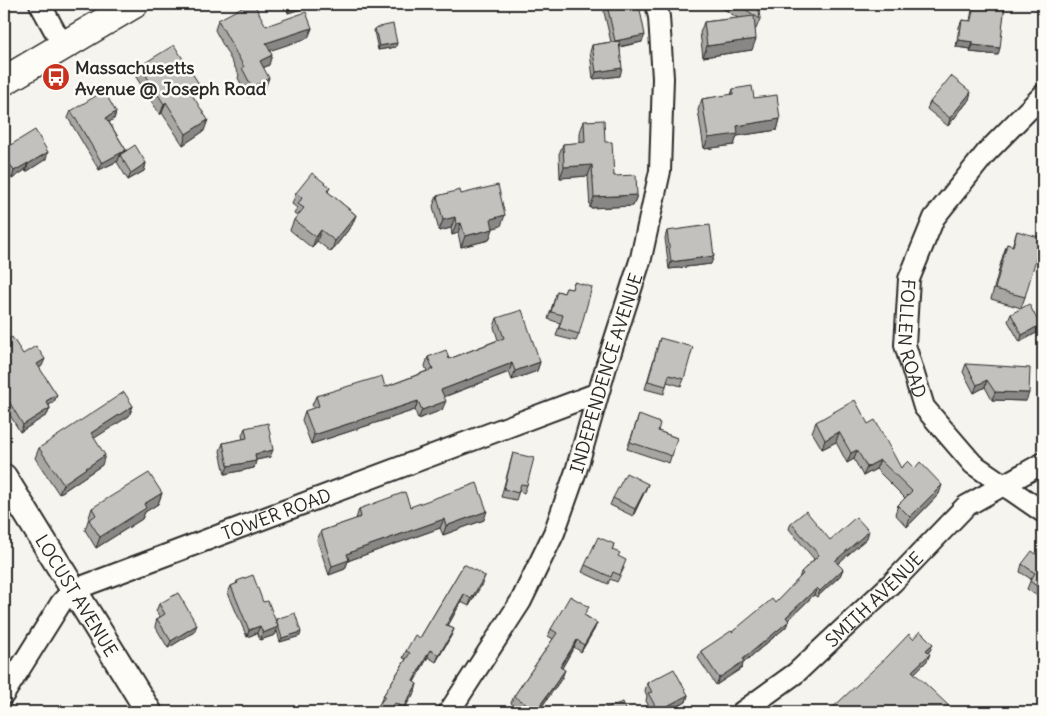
<svg xmlns="http://www.w3.org/2000/svg" width="1047" height="716" viewBox="0 0 1047 716" font-family="Delius,sans-serif">
<style>
.lines{fill:none;stroke-linecap:round;stroke-linejoin:round}
.minor-casing{stroke:#2b2b2b;stroke-width:24}
.tertiary-casing{stroke:#2b2b2b;stroke-width:29}
.primary-casing{stroke:#2b2b2b;stroke-width:31}
.minor{stroke:#fdfcf7;stroke-width:20}
.tertiary{stroke:#fdfcf7;stroke-width:25}
.primary{stroke:#fdfcf7;stroke-width:28}
.wall{fill:#a7a6a3;stroke:#2b2b2b}
.shaded-wall{fill:#888785;stroke:#2b2b2b}
.building{fill:#c2c1be;stroke:#2b2b2b}
.labels{text-anchor:middle;dominant-baseline:central;stroke-width:5;stroke-linejoin:round;paint-order:stroke}
.poi-label{font-size:18px;font-weight:bold;fill:#2b2b2b;stroke:#fdfcf7;text-anchor:start}
.street-label{font-size:18px;fill:#2b2b2b;stroke:#fdfcf7}
</style>
<rect width="100%" height="100%" fill="#f5f4ef"/>
<filter id="ink" filterUnits="userSpaceOnUse"><feTurbulence type="fractalNoise" baseFrequency=".02" numOctaves="2"/><feDisplacementMap in="SourceGraphic" scale="10" xChannelSelector="R" yChannelSelector="G"/><feConvolveMatrix kernelMatrix="1 2 1 2 8 2 1 2 1" color-interpolation-filters="sRGB"/></filter>
<g filter="url(#ink)">
<g class="lines">
<g class="minor-casing">
<g id="minor">
<path d="M40,4L63,46"/>
<path id="s1" d="M1043,95L986,153L934,218L909,279L905,345L924,407L973,464L1043,512"/>
<path id="s2" d="M4,694L61,603L73,590L598,393"/>
<path id="s3" d="M449,712L521,601L554,533L576,471L606,367L641,258L660,171L663,78L659,17L656,4"/>
<path id="s4" d="M742,712L796,673L893,582L966,506L1043,463"/>
</g>
</g>
<g class="tertiary-casing">
<g id="tertiary">
<path id="s5" d="M4,477L149,712"/>
</g>
</g>
<g class="primary-casing">
<path id="primary" d="M4,81L134,4"/>
</g>
<use href="#minor" class="minor"/>
<use href="#tertiary" class="tertiary"/>
<use href="#primary" class="primary"/>
</g>
<path class="wall" d="M286,4H311L310,6L288,13Z
M716,4H758L760,19L756,29H755L752,50L703,57L700,33L704,22L738,18Z
M973,4H1005L998,55L970,52L971,49L956,47L959,27L962,20L970,21Z
M607,5L642,42L620,47V76L593,79L590,52L592,45L611,42L604,12Z
M218,20L266,26L312,28L308,38L270,50L269,65L263,68L265,88L248,97L238,78L239,75L215,30Z
M375,28L396,47L378,50L374,31Z
M140,66L199,84L195,95L193,96L204,131L183,145L162,113L160,115L136,77Z
M733,89L754,98L780,119L777,130L737,136L734,145L704,149L698,110L702,99L731,95Z
M969,100L948,126L927,109L930,102Z
M71,111L116,112L114,119L109,122L126,150L146,163L144,171L128,180L117,162L118,161L99,170L68,118Z
M584,121L605,142L614,176L637,195L633,206L590,208L588,176L560,178L559,154L563,144L580,143V132Z
M4,149L46,159L26,172L25,170L12,179L4,166Z
M330,187L328,192L356,215L352,225L331,252L317,241L312,248L290,230L294,220L297,216L294,214L297,208L292,204L296,193Z
M461,194L501,226L493,228L489,240L461,247L458,233L452,235L451,228L439,231L433,206L437,196Z
M667,231L711,264L669,269L665,238Z
M1017,231L1025,297L1021,308L991,299L1003,255L1007,244L1012,246Z
M574,282L579,334L576,341L556,336L560,323L548,319L557,291L564,293L566,288L572,289Z
M1011,314L1040,325L1038,332L1020,342L1008,321Z
M497,318L540,362L537,371L512,380L509,372L444,397L442,410L418,419L415,410L311,444L302,420L305,411L314,408L312,405L316,396L385,387L427,371L425,366L428,357L449,359L498,340L494,327Z
M660,338L684,379L681,386L667,382L664,394L645,389Z
M4,342L42,366L39,368L57,395L54,402L49,405L50,408L47,415L20,432L4,405Z
M966,364L1026,401L992,400L985,387L974,393L963,372Z
M133,406L129,416L94,438L102,465L59,494L35,458L39,448Z
M639,415L658,431L677,438L669,463L627,449Z
M816,422L868,424L901,468L939,494L907,527L895,514L898,505L905,498L876,469L863,476L854,459L847,463L836,442L822,449L812,432Z
M245,428L270,457L256,460L254,468L225,474L220,451L223,443L243,439L242,435Z
M513,453L527,485L524,493L519,491L516,500L501,497Z
M648,484L645,491L633,516L610,505L613,498Z
M162,493L158,504L145,512L142,519L96,548L85,530L92,508Z
M410,507L484,520L443,535L440,528L353,559L348,561L345,569L329,575L317,540L321,531L356,519L359,509Z
M791,523L830,540L867,538L837,564L843,569L840,576L817,597L814,595L788,620L789,621L786,627L743,663L742,668L716,685L698,658L701,651L732,632L775,603L799,579L801,572L814,559L789,529Z
M614,544L612,550L618,557L624,568L617,582L610,579L608,584L582,572L585,565Z
M1043,559V600L1027,589L1031,579L1020,572L1022,564Z
M464,564L482,584L469,606L461,602L448,626L454,629L451,636L436,662L428,657L414,682L415,692L402,712H395L392,711L391,712H373L380,703L383,696L406,659L403,658L406,651L420,638Z
M237,581L263,602L275,620L300,636L280,642L277,631L275,635L260,640L257,633L247,637L228,593L231,586L236,584Z
M159,604L194,632L168,648L155,626L157,619L160,617L156,611Z
M586,616L597,623L594,630L581,652L574,647L562,668V678L538,712H524L511,703L514,696L553,639L548,636L551,629Z
M647,683L688,695L686,702L667,712H652L646,701L647,696L645,691Z"/>
<path class="shaded-wall" d="M296,4H311L310,6L288,13L291,6Z
M312,28L308,38L263,53L266,43Z
M645,35L642,42L612,48L615,41Z
M756,39L752,50L703,57L707,46Z
M959,40L973,42L971,49L956,47Z
M397,43L396,47L378,50L379,46Z
M973,45L1000,48L998,55L970,52Z
M272,55L269,65L256,71L260,61Z
M622,68L620,76L593,79L596,72Z
M269,78L265,88L248,97L252,87Z
M199,84L195,95L185,101L189,90Z
M971,92L969,100L948,126L950,118Z
M166,102L162,113L160,115L164,104Z
M116,112L114,119L103,126L106,118Z
M780,119L777,130L737,136L734,145L704,149L708,138L737,126Z
M208,120L204,131L183,145L186,134Z
M126,150L122,158L120,155L118,161L99,170L102,163Z
M48,152L46,159L26,172L28,164Z
M28,163L25,170L12,179L14,171Z
M146,163L144,171L128,180L131,173Z
M592,165L588,176L560,178L564,167Z
M637,195L633,206L590,208L594,197Z
M356,215L352,225L331,252L335,241Z
M505,215L501,226L487,230L491,219Z
M455,217L451,228L439,231L443,220Z
M461,223L458,233L452,235L456,224Z
M493,229L489,240L461,247L465,236Z
M321,230L317,241L312,248L316,237Z
M7,250L4,259V252Z
M714,256L711,264L669,269L671,262Z
M1040,325L1038,332L1020,342L1022,335Z
M45,359L42,366L34,371L37,364Z
M540,362L537,371L512,380L515,371Z
M512,363L509,372L438,399L441,390Z
M987,380L985,387L974,393L977,385Z
M995,392L1029,393L1026,401L992,400Z
M57,395L54,402L43,409L46,401Z
M418,401L415,410L311,444L314,435Z
M446,401L442,410L418,419L422,410Z
M133,406L129,416L87,443L91,433Z
M50,408L47,415L20,432L23,425Z
M839,432L836,442L822,449L825,440Z
M273,450L270,457L252,461L255,454Z
M857,450L854,459L847,463L851,453Z
M105,455L102,465L59,494L63,484Z
M880,460L876,469L863,476L867,467Z
M256,461L254,468L225,474L228,466Z
M648,484L645,491L633,516L635,509Z
M942,485L939,494L907,527L910,517Z
M162,493L158,504L145,512L142,519L96,548L100,537L144,504Z
M487,511L484,520L443,535L446,526Z
M444,519L440,528L353,559L348,561L345,569L329,575L332,566L347,554L356,550Z
M869,531L867,538L833,568L835,561Z
M843,569L840,576L817,597L820,591Z
M485,576L482,584L469,606L471,599Z
M817,588L814,595L784,624L786,617Z
M464,594L461,602L444,632L446,625Z
M8,602L4,613V614V607Z
M789,621L786,627L743,663L742,668L716,685L719,678Z
M597,623L594,630L581,652L584,645Z
M197,625L194,632L168,648L171,641Z
M260,626L257,633L247,637L249,630Z
M278,627L275,635L260,640L263,633Z
M454,629L451,636L436,662L439,655Z
M301,632L300,636L280,642L282,638Z
M577,640L574,647L558,675L560,667Z
M933,644L930,651L923,657L926,650Z
M430,650L428,657L410,689L413,681Z
M930,654L927,661L910,678L912,671Z
M565,670L562,678L538,712H536Z
M417,684L415,692L401,712L403,708Z
M688,695L686,702L667,712H658V711Z"/>
<path class="building" d="M248,4H254L266,26L306,12L312,28L266,43L272,55L260,61L269,78L252,87L242,68L244,67L218,20Z
M612,4H629L630,6L639,5L645,35L615,41L607,5Z
M737,4H758L760,19Z
M974,4H1005L1000,48L973,45V42L959,40L962,20L971,21Z
M754,16L756,39L707,46L704,22Z
M393,24L397,43L379,46L375,28Z
M619,41L622,68L596,72L592,45Z
M174,45L199,84L189,90L208,120L186,134L166,102L164,104L140,66Z
M951,76L971,92L950,118L930,102Z
M752,86L754,98L777,95L780,119L737,126L738,134L708,138L702,99L733,94V89Z
M104,91L116,112L106,118L126,150L102,163L71,111Z
M604,120L605,142H612L614,176L636,175L637,195L594,197L592,165L564,167L563,144L585,142L584,121Z
M35,130L48,152L28,164V163L14,171L4,154V149Z
M135,145L146,163L131,173L120,155Z
M312,173L330,187L327,191L356,215L335,241L321,230L316,237L294,220L304,208L298,204L302,198L296,193Z
M498,185L505,215L491,219L493,229L465,236L461,223L456,224L455,217L443,220L437,196L460,190L461,194Z
M710,225L714,256L671,262L667,231Z
M1017,231L1042,238L1025,297L995,289L1007,244L1013,246Z
M4,245L7,250L4,252Z
M574,282L592,287L579,334L559,328L563,315L551,312L557,291L564,293L566,288L572,289Z
M1029,304L1040,325L1022,335L1011,314Z
M522,310L540,362L515,371L512,363L441,390L446,401L422,410L418,401L314,435L305,411L319,406L316,396L382,376L385,387L433,369L428,357L446,350L449,359L504,338L497,318Z
M12,337L23,354L36,346L45,359L37,364L57,395L46,401L50,408L23,425L4,393V342Z
M660,338L693,347L684,379L669,375L666,386L648,381Z
M966,364L1030,368L1029,393L995,392L987,380L977,385Z
M124,392L133,406L91,433L105,455L63,484L39,448Z
M855,400L868,424L875,420L901,468L908,461L915,468L920,462L942,485L910,517L898,505L912,491L880,460L867,467L857,450L851,453L839,432L825,440L816,422Z
M639,415L660,423L658,431L677,438L672,456L630,442Z
M268,423L273,450L255,454L256,461L228,466L223,443L247,438L245,428Z
M513,453L534,458L527,485L521,484L518,493L504,489Z
M149,473L162,493L144,504L146,508L100,537L89,520L96,515L92,508Z
M626,473L648,484L635,509L613,498Z
M477,483L487,511L446,526L444,519L356,550L347,554L349,560L332,566L321,531L361,517L359,509L405,492L410,507Z
M806,511L830,540L856,517L869,531L835,561L843,569L820,591L817,588L786,617L789,621L743,659L744,661L719,678L701,651L731,631L732,632L772,599L775,603L803,574L801,572L819,555L791,523Z
M598,537L614,544L612,550L620,553L618,556L626,560L620,575L613,572L611,577L585,565Z
M1032,551L1043,559V591L1030,581L1035,573L1022,564Z
M464,564L485,576L471,599L464,594L446,625L454,629L439,655L430,650L413,681L417,684L403,708L395,703L389,712H373L385,697L383,696L410,653L406,651L415,635L420,638Z
M253,575L263,602L268,601L278,627L263,633L260,626L249,630L231,586L238,583L237,581Z
M178,593L197,625L171,641L157,619L165,614L159,604Z
M570,596L589,607L584,615L597,623L584,645L577,640L560,667L565,670L536,711L514,696L557,633L551,629Z
M4,598L8,602L4,607Z
M295,613L301,632L282,638L276,619Z
M920,631L933,644L926,650L930,654L912,671L951,708L948,712H884L883,711L882,712H828L888,656L909,634L913,639Z
M674,669L688,695L658,711L648,693L652,692L647,683Z
M623,702L627,712H593Z
M90,707L96,712H85Z"/>
</g>
<defs>
<g id="bus-disc" transform="scale(1.4375)"><circle r="9.5" fill="#c8321e" stroke="#fdfcf7"/><path d="M-5-6H5V4H4V6H2V4H-2V6H-4V4H-5ZM-3.5-4V0h7V-4ZM-3.5 1.2v1.5H-2V1.2ZM2 1.2v1.5H3.5V1.2Z" fill="#fff"/></g>
</defs>
<g fill-rule="evenodd">
<use href="#bus-disc" x="56" y="77"/>
</g>
<g class="labels">
<g class="poi-label">
<text x="75" y="67">Massachusetts<tspan x="75" dy="21">Avenue @ Joseph Road</tspan></text>
</g>
<g class="street-label">
<text stroke="none"><textPath href="#s1" startOffset="291">FOLLEN ROAD</textPath></text>
<text stroke="none"><textPath href="#s3" startOffset="376">INDEPENDENCE AVENUE</textPath></text>
<text stroke="none"><textPath href="#s2" startOffset="342">TOWER ROAD</textPath></text>
<text stroke="none"><textPath href="#s5" startOffset="139">LOCUST AVENUE</textPath></text>
<text stroke="none"><textPath href="#s4" startOffset="174">SMITH AVENUE</textPath></text>
</g>
</g>
<rect width="1047" height="716" fill="none" stroke="#fdfcf7" stroke-width="20"/>
<rect x="10" y="10" width="1027" height="696" fill="none" stroke="#2b2b2b" stroke-width="2" filter="url(#ink)"/>
</svg>
